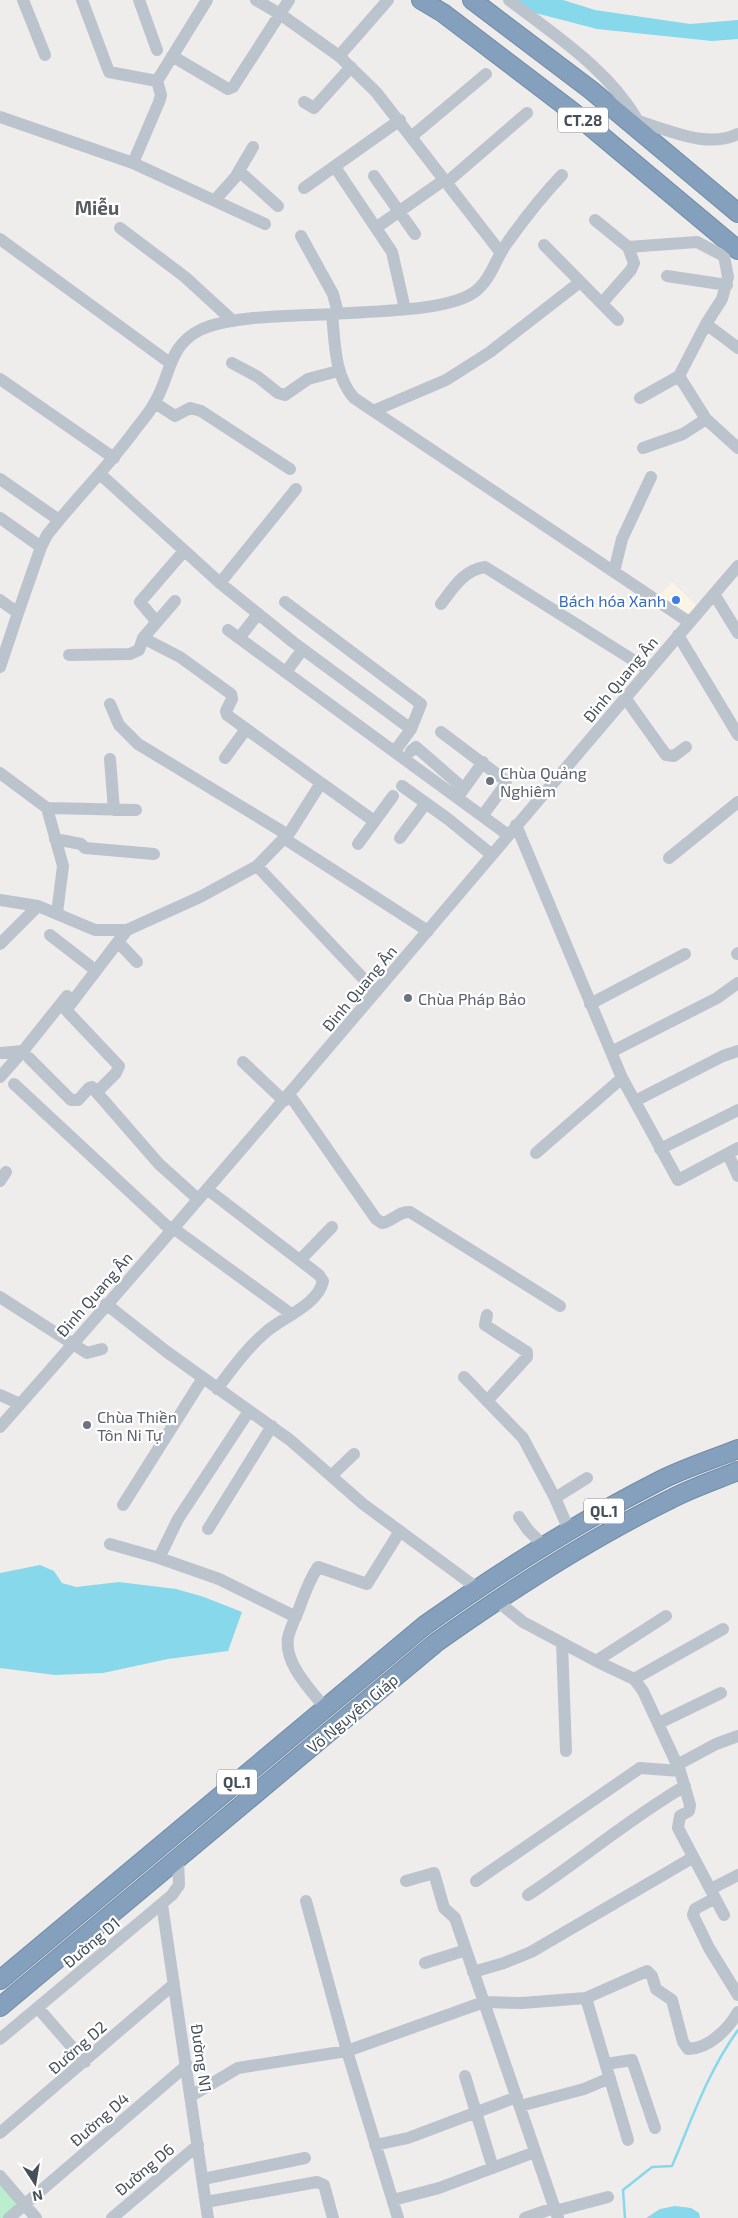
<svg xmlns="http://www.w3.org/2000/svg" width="738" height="2218" viewBox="0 0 738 2218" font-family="'Exo 2',sans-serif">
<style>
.commercial{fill:#fbf4e4}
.green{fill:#baeecd}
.water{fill:#87d8ea}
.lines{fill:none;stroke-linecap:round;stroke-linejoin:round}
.stream{stroke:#87d8ea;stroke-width:2.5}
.highway-casing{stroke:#6f8ba7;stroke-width:20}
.minor{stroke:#bbc4cc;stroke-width:12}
.highway{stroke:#84a0bc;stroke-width:18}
.shop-dot{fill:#3f7fe0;stroke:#fff;stroke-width:2}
.worship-dot{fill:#6b7280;stroke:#fff;stroke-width:2}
.labels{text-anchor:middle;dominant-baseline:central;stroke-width:4.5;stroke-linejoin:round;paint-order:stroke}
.shield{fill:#fff;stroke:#7d848c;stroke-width:1}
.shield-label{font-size:15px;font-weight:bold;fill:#45505a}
.shop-label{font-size:16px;fill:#366cbe;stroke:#fff;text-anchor:end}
.street-label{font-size:16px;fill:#45505a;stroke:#fff}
.worship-label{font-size:16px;fill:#5b616d;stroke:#fff;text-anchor:start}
.quarter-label{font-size:19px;font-weight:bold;fill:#595d61;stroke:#fff}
</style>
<rect width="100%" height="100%" fill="#efecec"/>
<path class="commercial" d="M672,582L697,606L687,618L658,598Z"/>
<path class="green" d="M0,2180L21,2205L5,2218H0Z"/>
<path class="water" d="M514,0H563L595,10L690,24L738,20V39L712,41L597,29L524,10Z
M40,1565L54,1571L62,1583L76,1587L119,1582L176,1589L204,1597L242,1612L228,1651L168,1659L103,1673L55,1675L0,1668V1573Z
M675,2206L691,2208L699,2213L700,2218H646L660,2209Z"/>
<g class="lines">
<path class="stream" d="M625,2218L623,2190L652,2167L672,2166C692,2119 708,2071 738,2030"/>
<g class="highway-casing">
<path id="highway" d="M421,0L443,13L573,112L738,250
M472,0L591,90L738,213
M0,1980L425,1625C501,1571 578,1522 661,1480C685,1468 713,1459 738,1449
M0,2007L437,1642C512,1589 589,1539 671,1499C692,1488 716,1480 738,1471"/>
</g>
<path class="minor" d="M23,0L45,55
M82,0L109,72L157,81
M139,0L157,50
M256,0L280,14L339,56L376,92L501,253
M509,0C555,35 609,70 638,121C669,130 707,149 738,134
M172,56L228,89L233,87L289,0
M339,56L388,0
M304,102L314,108L351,67
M0,117L133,163L265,224
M411,137L486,74
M133,163L159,102L161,95L157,81L207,0
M335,167L392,252L405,309
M237,174L253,147
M374,176L415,234
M446,183L527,113
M304,188L400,120
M215,200L240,172L278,206
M595,220L628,247L634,263L631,270L602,303
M377,227L444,180
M120,228L185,277L233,321
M301,236L333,294L338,313
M0,239L170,363
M544,245L618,320
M628,247L697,242L724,256L728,277L722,299L706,324L679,376L640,398
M667,276L727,285
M332,314C368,311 444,312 473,293C491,281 495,259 507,243C524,219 541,197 562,175
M706,324L738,348
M232,363L258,377L278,393L285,395L308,379L338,371
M679,376L706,419L738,448
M0,379L114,458
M155,403L175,416L190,408L201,411L290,469
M373,411L446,380L490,352L580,282
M643,448L683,434L706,419
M100,474L220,583L293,642L411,729
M0,479L59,520
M0,518L41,547
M614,572L622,539L651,477
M220,583L296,489
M714,594L738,633
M0,600L18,613L0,667
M285,602L421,704L411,729L395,751
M441,604C454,587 464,570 485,567L649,670
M18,613L41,547L47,535C75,499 108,467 135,430C142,421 150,412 155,402C171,375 168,346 200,330C229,315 298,316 332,314C335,343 334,375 354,398L689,622
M156,621L140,602L184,551
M228,630L508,835
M678,635L738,735
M239,638L258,614
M69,655L130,654L139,650L143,638
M286,672L302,650
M626,699L666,755L674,756L686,747
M110,704L119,725L138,744L288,835
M441,732L506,781L505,785L483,815
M411,751L416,747L463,788
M225,758L246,729
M110,759L114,810
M0,773L47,808L63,866L57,913
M321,783L374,821
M402,786L448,819L492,855
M460,794L483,762
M47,808L136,810
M516,825L622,1078L678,1180L738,1148
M400,838L426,803
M55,839L81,844L85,848L154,854
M285,839L428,931
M358,844L393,796
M669,858L738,802
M257,866L376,992
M0,900L38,906L95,930H127L200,897L257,866L290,832L321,783L227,715L226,711L232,699L231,694L180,657L143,638L175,601
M50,935L90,966
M118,942L137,962
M0,944L38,906
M737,954L738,953
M590,1004L685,954
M611,1052L717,998L738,983
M0,1053L23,1051L67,996
M29,1058L71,1100H78L89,1088L92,1087L159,1164L198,1199
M243,1062L284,1101
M0,1077L23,1051
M14,1084L171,1230
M97,1092L116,1073L119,1066L66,1010L127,930
M289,1094L376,1219L382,1223C393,1221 399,1211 410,1212L560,1306
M635,1101L723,1056L738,1051
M660,1149L738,1110
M536,1153L622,1078
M728,1154L738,1176
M0,1181L6,1172
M207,1189L319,1275L323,1281C318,1305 283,1317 266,1332C247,1348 232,1369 217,1389
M173,1228L291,1314
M300,1260L332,1227
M0,1297L87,1353L102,1349
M106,1304L167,1352L290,1440L363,1504L477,1588
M487,1315L485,1325L527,1352V1357L487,1401
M464,1377L523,1438L555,1498L569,1530
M0,1395L20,1404
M0,1427C250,1144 492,853 738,566
M331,1476L354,1454
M555,1498L587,1478
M123,1505L203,1378
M519,1517L528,1530L544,1546
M208,1529L272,1426
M110,1544L159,1558L219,1579L296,1617
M159,1558L178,1519L249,1411
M496,1600L523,1622L598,1662L634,1679L643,1691L680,1771L690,1805L689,1811L680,1816L678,1828L724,1915
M562,1643L566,1751
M596,1661L666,1616
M634,1679L723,1629
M325,1708C311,1690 284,1664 288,1638C290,1628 295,1619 299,1609C304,1595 309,1580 318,1567L367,1584L400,1531
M659,1723L721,1693
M677,1765L716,1744L738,1736
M406,1881L434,1873L444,1908L455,1918L558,2218
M476,1881L640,1768L680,1771
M711,1889L738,1875
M528,1895C581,1860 630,1818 685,1786
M715,1898L695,1909L693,1915L709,1948L738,1995
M306,1901L347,2051L398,2218
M162,1904L208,2218
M425,1963L466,1950
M473,1972L504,1963L531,1952L692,1858
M586,1998L628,2140
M38,2008L85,2062
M0,2039L172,1895L179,1885L178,1858
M606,2064L632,2060L655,2128
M465,2076L493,2168
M191,2096L238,2068L347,2051L484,2002L522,2003L586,1998L647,1971L652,1976L656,1989L672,2000L683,2042L688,2049C710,2048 728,2029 738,2012
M520,2106L584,2089L610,2078
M0,2133L174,1984
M375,2145L408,2138L517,2097
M0,2176L36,2218
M203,2179L305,2158
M393,2200L439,2188L535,2152
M206,2202L317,2182L324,2185L333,2218
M555,2211L608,2197
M9,2218L187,2065
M112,2218L198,2145
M525,2218L554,2208"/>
<use href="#highway" class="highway"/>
</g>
<circle class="shop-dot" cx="676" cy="600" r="5"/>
<g class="worship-dot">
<circle cx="490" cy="781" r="5"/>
<circle cx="408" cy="998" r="5"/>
<circle cx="87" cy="1425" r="5"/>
</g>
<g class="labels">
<g class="shield">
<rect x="558" y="107.5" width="50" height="25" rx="4"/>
<rect x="584" y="1498.5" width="40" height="25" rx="4"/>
<rect x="217" y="1769.5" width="40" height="25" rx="4"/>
</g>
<g class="shield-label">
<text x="583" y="120">CT.28</text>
<text x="604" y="1511">QL.1</text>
<text x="237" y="1782">QL.1</text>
</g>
<g class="shop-label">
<text x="666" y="600">Bách hóa Xanh</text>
</g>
<g class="street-label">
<text transform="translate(620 679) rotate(-50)">Đinh Quang Ân</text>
<text transform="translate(359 988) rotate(-50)">Đinh Quang Ân</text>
<text transform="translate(94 1294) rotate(-49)">Đinh Quang Ân</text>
<text transform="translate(352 1713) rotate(-40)">Võ Nguyên Giáp</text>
<text transform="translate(91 1942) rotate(-40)">Đường D1</text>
<text transform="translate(77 2047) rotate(-41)">Đường D2</text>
<text transform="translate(202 2058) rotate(82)">Đường N1</text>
<text transform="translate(99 2119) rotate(-41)">Đường D4</text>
<text transform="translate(144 2169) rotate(-40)">Đường D6</text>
</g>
<g class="worship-label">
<text x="500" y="772">Chùa Quảng<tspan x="500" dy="18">Nghiêm</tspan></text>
<text x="418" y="998">Chùa Pháp Bảo</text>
<text x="97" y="1416">Chùa Thiền<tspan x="97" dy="18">Tôn Ni Tự</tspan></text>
</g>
<g class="quarter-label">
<text x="97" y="207">Miễu</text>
</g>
</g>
<g transform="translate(35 2183) rotate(168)" stroke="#ffffff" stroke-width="4" paint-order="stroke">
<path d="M0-4L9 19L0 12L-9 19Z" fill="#45505a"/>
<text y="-8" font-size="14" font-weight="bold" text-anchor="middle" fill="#45505a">N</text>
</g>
</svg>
